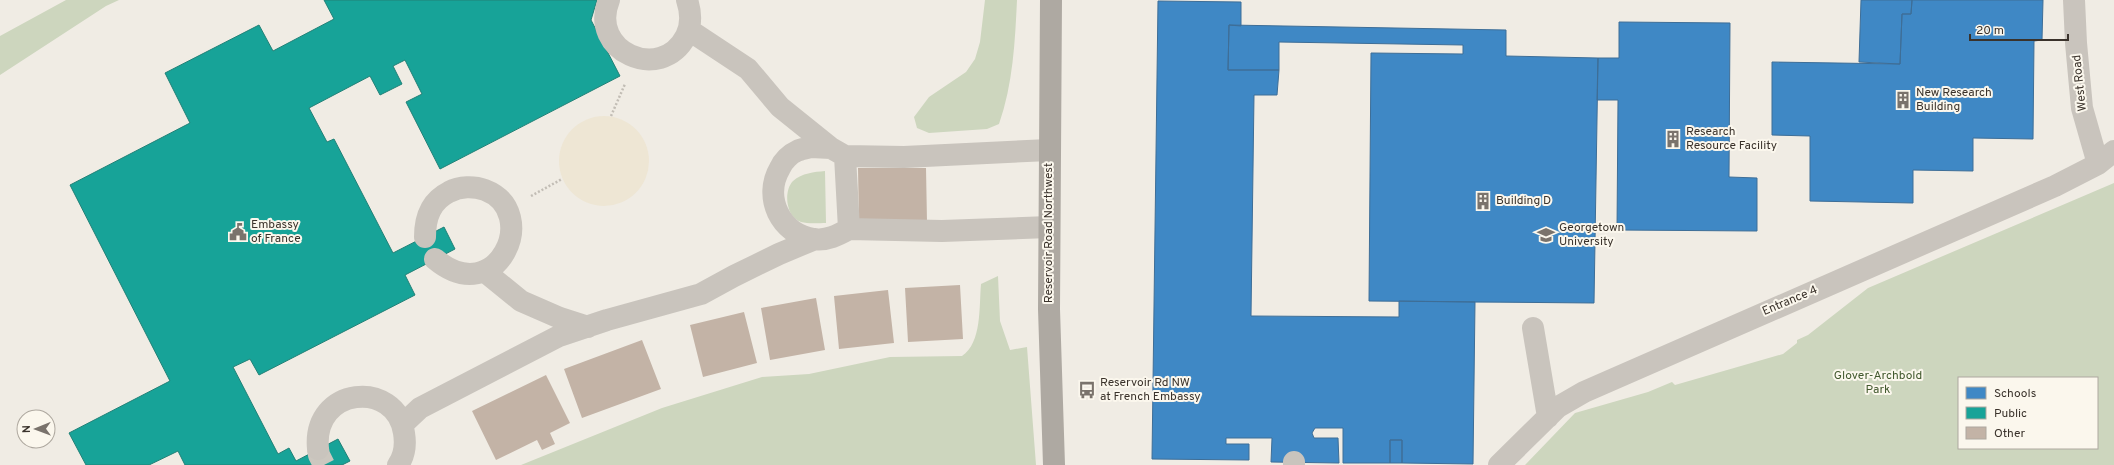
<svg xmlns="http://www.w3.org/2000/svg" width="2114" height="465" viewBox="0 0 2114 465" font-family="Overpass,sans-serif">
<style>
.green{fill:#cdd6be;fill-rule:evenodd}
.plaza{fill:#eee6d4}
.schools{fill:#3f88c5;stroke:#3e6e97}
.public{fill:#17a398;stroke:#228177}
.building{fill:#c3b3a6}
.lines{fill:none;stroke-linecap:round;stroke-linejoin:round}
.minor-tunnel{stroke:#ccc7bf;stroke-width:22;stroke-dasharray:22 11;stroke-linecap:butt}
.path{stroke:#c2bdb5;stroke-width:2.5;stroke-dasharray:2 2;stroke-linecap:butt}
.minor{stroke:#c9c4bd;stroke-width:22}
.major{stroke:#aea9a2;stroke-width:22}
.labels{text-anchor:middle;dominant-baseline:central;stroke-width:4;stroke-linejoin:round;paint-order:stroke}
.street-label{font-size:12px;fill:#3a322b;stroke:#fbf7ed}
.poi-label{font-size:12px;fill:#3a322b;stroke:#fbf7ed;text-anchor:start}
.park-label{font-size:12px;fill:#42592e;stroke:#fbf7ed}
</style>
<rect width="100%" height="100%" fill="#f0ece4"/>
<path class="green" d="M66,0H119L106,6L0,75V36Z
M985,0H1017C1015,42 1013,84 999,124L987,129L929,133L917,128L914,117L929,97L966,72L975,59L980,42Z
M825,171L826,223C819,223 808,224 801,222C786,218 783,191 793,181C802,173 814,172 825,171Z
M2114,183V465H1525L1575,413L1648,392L1672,382L1675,385L1783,354L1797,343V340L1808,335L1868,288ZM1959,378H2097V448H1959Z
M998,276L1000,321L1010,350L1027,347L1036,465H521L662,408L762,377L809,374L890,357L962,356C982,343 979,306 981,284Z"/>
<path class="plaza" d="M559 161a45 45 0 1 1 90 0a45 45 0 1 1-90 0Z"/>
<path class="schools" d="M1861,0H1912L1911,14H1902L1900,64L1859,62Z
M1912,0H2043L2042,40L2034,41L2033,139L1973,138V171L1913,170V203L1810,201V136L1772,135V62L1900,64L1902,14H1911Z
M1158,1L1241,2V26L1229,25L1228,70H1279L1277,95H1254L1251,316L1399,317V301L1475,302L1473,464L1402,463V440H1390V463H1343V428H1315L1312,433L1314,438H1338L1339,463L1271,462L1272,438H1226V444H1249V460L1152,459Z
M1619,22L1730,23L1729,177L1757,178V231L1617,230L1618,100H1597L1598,58H1619Z
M1229,25L1506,30V56L1598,58L1594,303L1369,301L1371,53L1463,54V45L1279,42V70H1228Z
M1390,440H1402V463H1390Z"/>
<path class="public" d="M324,0H597L591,20L620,76L440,169L406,102L422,94L405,60L393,66L402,84L380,95L370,76L309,108L327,142L334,139L393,253L444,227L455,249L405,275L415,295L259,375L250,359L233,367L278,454L289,448L296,461L338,439L350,461L342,465H185L178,451L149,465H86L69,433L170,381L70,185L190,123L165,73L259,25L273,51L334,19Z"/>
<path class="building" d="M858,168H926L927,222L859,223Z
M960,285L963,339L908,342L905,288Z
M888,290L894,343L839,349L834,296Z
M816,298L825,350L770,360L761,308Z
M744,312L757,363L703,377L690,325Z
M642,340L661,389L582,418L564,369Z
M546,375L570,423L550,433L555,444L542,450L537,440L496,460L472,411Z"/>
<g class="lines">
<path class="minor-tunnel" d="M318,449L319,455L324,465"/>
<path class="path" d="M611,116L625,84
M531,196L562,179"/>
<path class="minor" d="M609,0C588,51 661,84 686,36C692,24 691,12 687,0
M2074,0L2076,43L2082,108L2098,164
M689,30L748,69L780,107L831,148
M811,147L831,148L845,156L849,229C838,235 827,241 814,239C780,234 763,197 780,168C783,161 790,154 797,151C801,149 807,148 811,147Z
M845,156L904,157L1049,150
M849,229L942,231L1049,227
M425,237C425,217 431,201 449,192C460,186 474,186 485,190C542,212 497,311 435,259
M484,271L521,301L560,318L588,327
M1533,328L1548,417
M403,424L420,408L559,336L607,320L701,294L734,276L779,254L815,239
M318,449C312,386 396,379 404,433C406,445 405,455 398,465
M1294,465V462
M1499,465L1558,407L1584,392L2055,186L2098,164L2114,151"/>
<path class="major" d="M1051,0L1049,309L1054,465"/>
</g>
<defs>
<g id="building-bare" transform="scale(1.38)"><path d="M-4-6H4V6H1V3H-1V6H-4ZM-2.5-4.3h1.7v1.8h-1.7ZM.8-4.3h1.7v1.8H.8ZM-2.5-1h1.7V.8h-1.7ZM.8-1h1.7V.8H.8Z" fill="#7a736c" stroke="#fbf7ed" stroke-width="2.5" paint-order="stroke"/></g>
<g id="civic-bare" transform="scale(1.38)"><path d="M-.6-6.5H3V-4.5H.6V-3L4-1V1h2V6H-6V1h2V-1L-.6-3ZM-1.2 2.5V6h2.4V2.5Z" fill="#7a736c" stroke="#fbf7ed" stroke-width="2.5" paint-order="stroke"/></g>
<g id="university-bare" transform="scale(1.38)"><path d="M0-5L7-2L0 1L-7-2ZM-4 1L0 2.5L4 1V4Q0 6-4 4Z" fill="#7a736c" stroke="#fbf7ed" stroke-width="2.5" paint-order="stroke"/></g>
<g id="bus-bare" transform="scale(1.38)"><path d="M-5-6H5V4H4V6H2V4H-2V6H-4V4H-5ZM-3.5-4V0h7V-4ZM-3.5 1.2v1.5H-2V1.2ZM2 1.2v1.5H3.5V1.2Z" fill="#7a736c" stroke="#fbf7ed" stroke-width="2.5" paint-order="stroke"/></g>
</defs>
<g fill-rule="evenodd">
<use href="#building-bare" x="1903" y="100"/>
<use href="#building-bare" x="1673" y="139"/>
<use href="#building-bare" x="1483" y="201"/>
<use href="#civic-bare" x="238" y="232"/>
<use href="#university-bare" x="1546" y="235"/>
<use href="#bus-bare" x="1087" y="390"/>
</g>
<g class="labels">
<g class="street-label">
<text transform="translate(2080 83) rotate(-96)">West Road</text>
<text transform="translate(1049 233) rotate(-90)">Reservoir Road Northwest</text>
<text transform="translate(1790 301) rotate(-23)">Entrance 4</text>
</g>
<g class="poi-label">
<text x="1916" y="93">New Research<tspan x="1916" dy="14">Building</tspan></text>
<text x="1686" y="132">Research<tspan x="1686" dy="14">Resource Facility</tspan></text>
<text x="1496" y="201">Building D</text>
<text x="251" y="225">Embassy<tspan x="251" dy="14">of France</tspan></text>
<text x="1559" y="228">Georgetown<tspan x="1559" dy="14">University</tspan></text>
<text x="1100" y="383">Reservoir Rd NW<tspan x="1100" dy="14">at French Embassy</tspan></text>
</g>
<g class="park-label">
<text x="1878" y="376">Glover-Archbold<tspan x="1878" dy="14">Park</tspan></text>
</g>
</g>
<rect x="1958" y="377" width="140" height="72" fill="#fbf7ed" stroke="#aea89f"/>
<rect x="1966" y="387" width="20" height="12" fill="#3f88c5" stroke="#aea89f"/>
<text x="1994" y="397" font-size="12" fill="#3a322b">Schools</text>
<rect x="1966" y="407" width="20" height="12" fill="#17a398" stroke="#aea89f"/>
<text x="1994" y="417" font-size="12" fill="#3a322b">Public</text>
<rect x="1966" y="427" width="20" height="12" fill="#c3b3a6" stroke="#aea89f"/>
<text x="1994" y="437" font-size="12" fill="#3a322b">Other</text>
<g transform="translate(36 429) rotate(269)"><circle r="19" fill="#fbf7ed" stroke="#aea89f"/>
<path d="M0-3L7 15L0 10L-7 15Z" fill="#7a736c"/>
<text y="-6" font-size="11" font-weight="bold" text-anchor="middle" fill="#3a322b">N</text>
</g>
<path d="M1970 34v6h98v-6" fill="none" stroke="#3a322b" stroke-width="2"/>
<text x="1976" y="34" font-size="12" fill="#3a322b" stroke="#fbf7ed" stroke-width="3" paint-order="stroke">20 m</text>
</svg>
